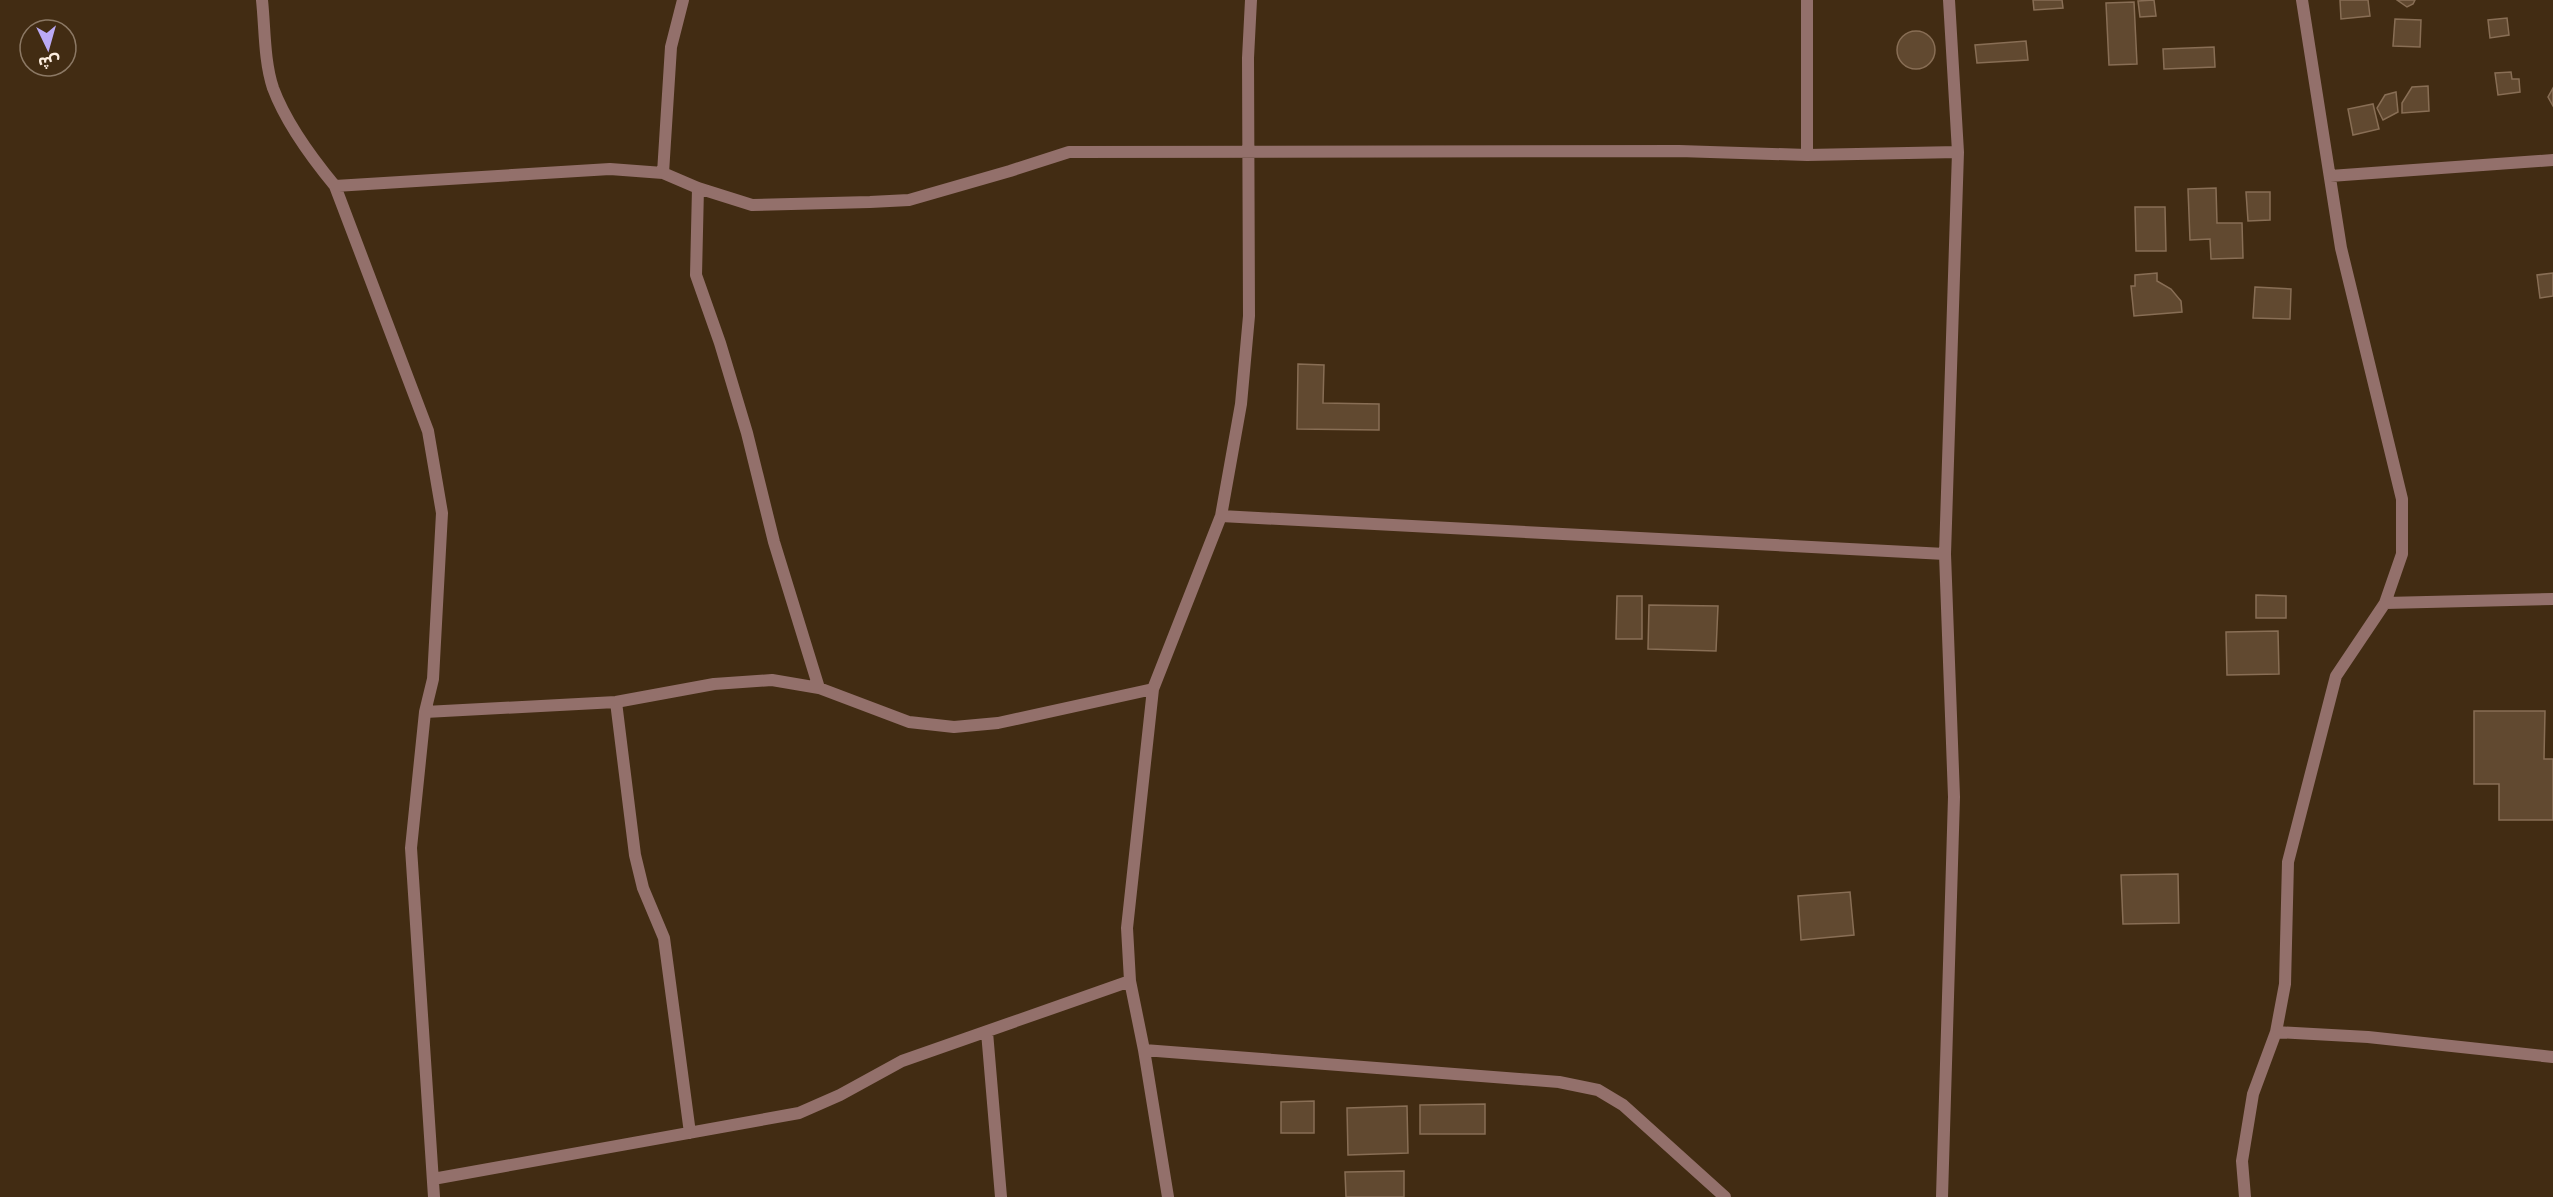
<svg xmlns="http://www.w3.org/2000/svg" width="2553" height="1197" viewBox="0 0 2553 1197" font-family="'Playfair Display','Noto Sans Arabic',serif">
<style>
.building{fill:#614930;stroke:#886e55;stroke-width:1.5}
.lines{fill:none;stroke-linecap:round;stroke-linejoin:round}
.minor{stroke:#93706b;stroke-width:12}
</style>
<rect width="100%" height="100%" fill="#422c13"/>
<path class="building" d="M2033,0H2062L2063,8L2034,10Z
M2154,0L2156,16L2140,17L2138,1Z
M2340,0H2368L2370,16L2341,19Z
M2397,0H2415L2413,4L2407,7Z
M2134,2L2137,64L2109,65L2106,3Z
M2507,18L2509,35L2490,38L2488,20Z
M2395,19L2421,20L2420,47L2393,46Z
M1897 50a19 19 0 1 1 38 0a19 19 0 1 1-38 0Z
M2026,41L2028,60L1977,63L1975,45Z
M2214,47L2215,67L2164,69L2163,49Z
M2511,72L2512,79H2519L2520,92L2498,95L2495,73Z
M2428,86L2429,111L2402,113V103L2412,87Z
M2553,88V106L2548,97Z
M2396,92L2398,112L2383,120L2377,108L2385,95Z
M2373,104L2379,129L2353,135L2348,109Z
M2216,188L2217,223H2242L2243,258L2211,259L2210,239L2190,240L2188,189Z
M2246,192H2270V220L2248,221Z
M2135,207H2165L2166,251H2136Z
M2157,273V281L2171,289L2181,301L2182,312L2134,316L2131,286H2135V275Z
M2553,273V296L2540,298L2537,275Z
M2255,287L2291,289L2290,319L2253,318Z
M1298,364L1324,365L1323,403L1379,404V430L1297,429Z
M2256,595L2286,596V618H2256Z
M1617,596H1642V639H1616Z
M1649,605L1718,606L1716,651L1648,649Z
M2278,631L2279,674L2227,675L2226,632Z
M2474,711H2545L2544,759H2553V820H2499V784H2474Z
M2178,874L2179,923L2123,924L2121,875Z
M1850,892L1854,935L1801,940L1798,896Z
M1314,1101V1133H1281V1102Z
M1485,1104V1134H1420V1105Z
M1407,1106L1408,1153L1348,1155L1347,1108Z
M1404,1171V1197H1346L1345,1172Z"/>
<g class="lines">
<path class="minor" d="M262,0C265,28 264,61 273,88C286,123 311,157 335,186L428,431L442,513L433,679L425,712L411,848L434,1197
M1807,0V155
M663,173L671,47L683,0
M2330,176L2553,160
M335,186L610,169L663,173L698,188L752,205L870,202L909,200L1010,171L1069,152L1679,151L1807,155L1958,152
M698,188L696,275L720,343L747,433L774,542L819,688
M1221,516L1945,554
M2385,603L2553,599
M616,702L635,855L643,888L664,938L690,1133
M425,712L616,702L714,684L772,680L819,688L909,722L954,727L998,723L1153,689
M987,1032L1001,1197
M2276,1032L2368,1037L2553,1057
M1144,1050L1559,1082L1598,1090L1623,1105L1725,1197
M433,1179L799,1113L840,1095L902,1061L1130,981
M1168,1197L1144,1050L1130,981L1127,928L1153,689L1221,516L1241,404L1249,316L1248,58L1251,0
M1942,1197L1954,797L1945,554L1958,152L1949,0
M2245,1197L2242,1161L2253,1094L2276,1032L2285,984L2288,862L2336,676L2385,603L2402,554V499L2341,248L2302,0"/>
</g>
<g transform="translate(48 48) rotate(175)"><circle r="28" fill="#422c13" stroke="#8c7965" stroke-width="1.5"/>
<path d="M0-4.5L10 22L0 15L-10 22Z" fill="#bbaaf6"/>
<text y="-9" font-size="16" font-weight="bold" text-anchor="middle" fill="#fceddf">ش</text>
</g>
</svg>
